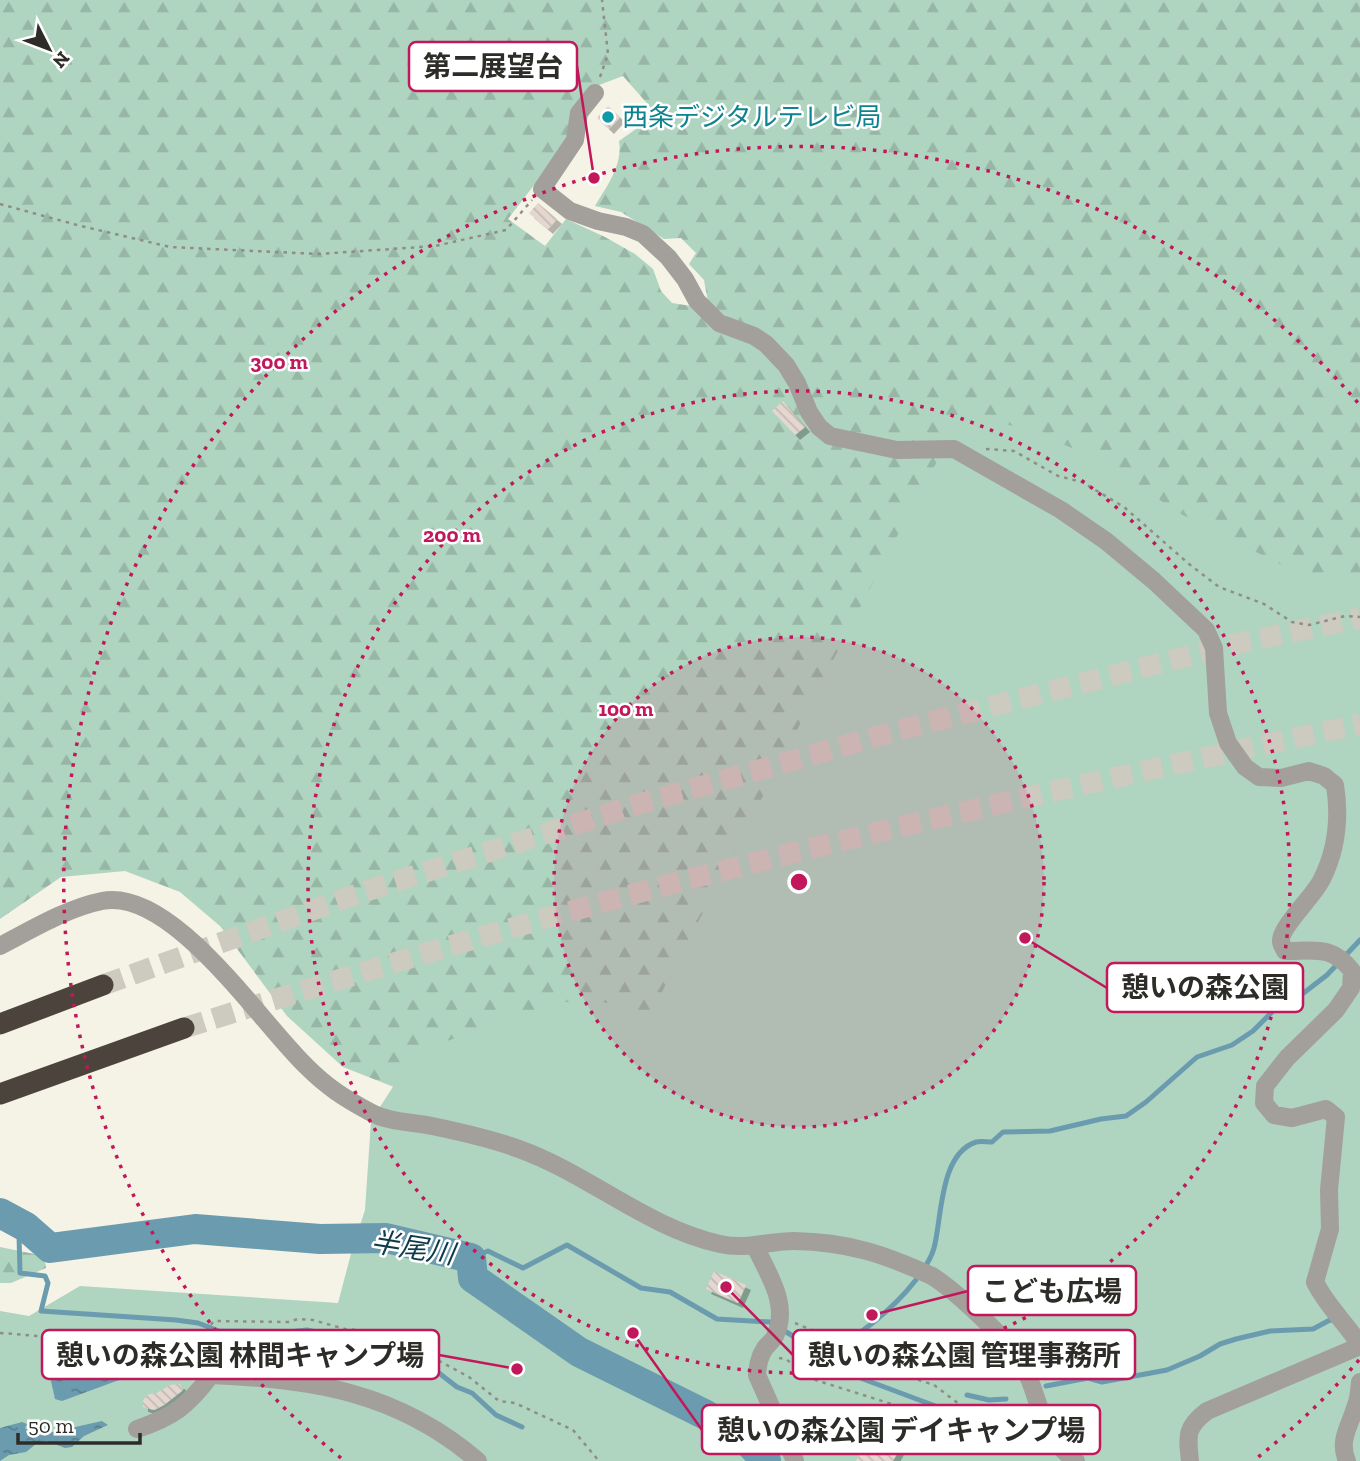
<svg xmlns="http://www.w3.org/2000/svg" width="1360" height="1461" viewBox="0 0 1360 1461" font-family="'Zilla Slab','Noto Sans JP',serif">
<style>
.forest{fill:url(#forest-firs);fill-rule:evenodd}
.park{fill:#afd4c0}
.water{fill:url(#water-ripples)}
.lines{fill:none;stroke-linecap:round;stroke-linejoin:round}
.stream{stroke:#6b9bae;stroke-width:5}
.river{stroke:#6b9bae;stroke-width:30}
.building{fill:url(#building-back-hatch);filter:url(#shadow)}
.highway-tunnel{stroke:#cdcac0;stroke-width:21;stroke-dasharray:21 10;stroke-linecap:butt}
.path{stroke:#8f8d85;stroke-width:2.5;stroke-dasharray:3.5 5;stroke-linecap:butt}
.minor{stroke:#a39f9b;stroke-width:18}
.highway{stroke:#4c443c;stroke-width:21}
.ring{fill:none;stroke:#c2185b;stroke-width:3.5;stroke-dasharray:3.5 7}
.culture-dot{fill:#0f9aa8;stroke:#fff;stroke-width:2.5}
.labels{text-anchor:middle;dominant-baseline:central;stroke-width:5;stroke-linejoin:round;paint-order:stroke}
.culture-label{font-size:26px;fill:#0d838f;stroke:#fff;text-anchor:start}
.water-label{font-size:28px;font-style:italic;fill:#0e3b4a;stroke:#fff}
.centre{fill:#c2185b;stroke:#fff;stroke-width:3.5}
.ring-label{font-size:21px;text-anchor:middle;font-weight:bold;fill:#c2185b;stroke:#fff;stroke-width:5;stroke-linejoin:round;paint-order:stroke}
.leader{fill:none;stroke:#c2185b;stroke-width:2.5}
.callout-dot{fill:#c2185b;stroke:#fff;stroke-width:2.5}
.callout{fill:#fff;stroke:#c2185b;stroke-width:2.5}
.callout-label{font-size:28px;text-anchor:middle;font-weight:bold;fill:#2d2c28}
</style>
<defs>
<pattern id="forest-firs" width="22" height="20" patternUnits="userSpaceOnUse" patternTransform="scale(1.75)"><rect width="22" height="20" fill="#afd4c0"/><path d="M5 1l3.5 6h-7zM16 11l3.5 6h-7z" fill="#97b6a5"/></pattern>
<pattern id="water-ripples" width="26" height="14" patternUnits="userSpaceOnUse" patternTransform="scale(1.75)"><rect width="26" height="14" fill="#6b9bae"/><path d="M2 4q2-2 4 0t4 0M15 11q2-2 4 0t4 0" fill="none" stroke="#587f8e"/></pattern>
<pattern id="building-back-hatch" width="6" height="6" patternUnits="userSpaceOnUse" patternTransform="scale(1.75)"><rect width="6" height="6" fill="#e4d7d0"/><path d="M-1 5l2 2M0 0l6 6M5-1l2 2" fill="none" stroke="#c4b9b3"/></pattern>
<filter id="shadow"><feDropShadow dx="5" dy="5" stdDeviation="0" flood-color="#0004"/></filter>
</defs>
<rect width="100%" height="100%" fill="#f5f2e6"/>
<path class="forest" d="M0,0H1360V1323L404,1091L343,1067L287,1016L220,926L180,892L125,871L61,877L0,919ZM623,76L652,109L643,124L619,141C623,165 607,186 595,206L621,212L664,239L681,238L696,253L689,264L704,280L708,302L691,306L672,303L661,291L653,269L635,254L605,237L566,219L545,246L508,219L571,137L591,88Z
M0,1247L44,1256L46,1268L11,1283H0Z"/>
<path class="park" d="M985,417L1040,435L1109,463L1175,511L1298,573L1344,578L1360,583V1461H0V1311L29,1316L80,1286L338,1303L352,1250L365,1210L371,1121L396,1082L440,1044L502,1019L561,1002L624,1003L649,1017L928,476L958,429Z"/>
<path class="water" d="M70,1349C94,1382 103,1359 133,1368L130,1376L62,1401L55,1399L51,1381L53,1353L57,1356L61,1351Z
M102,1421L108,1425L84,1436L72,1447L65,1448L47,1441L36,1444L26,1452L9,1455L0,1461V1428L22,1422L27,1424L25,1428L35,1436Z"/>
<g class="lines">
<path class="stream" d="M10,1218L19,1235L20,1273L45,1276L48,1283L41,1311L176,1320L198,1323L219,1331L289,1332L307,1330L370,1344L435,1370L457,1387L472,1393L496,1415L522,1427
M471,1258L488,1251L523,1268L567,1245L641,1288L670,1292L717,1319L770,1322L863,1379L938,1407
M824,1357C857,1336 891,1312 915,1281C922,1272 931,1259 934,1248C942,1219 939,1154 976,1142C980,1141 987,1142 992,1142L1003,1132L1050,1131L1101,1119L1126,1116L1146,1102L1197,1057L1232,1045L1253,1031L1273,1011L1301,995L1327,975L1360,940
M1046,1386L1088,1378L1102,1382L1167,1370L1200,1356L1220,1344L1236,1339L1270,1331L1313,1329L1330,1320L1336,1321
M967,1395L989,1400L1006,1399"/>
<path class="river" d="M0,1213L26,1227L50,1248L195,1229L320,1239L386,1238L471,1258L473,1278L579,1352L706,1415L742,1435L766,1461"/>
</g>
<path class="building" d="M608,106L620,117L609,129L597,118Z
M538,203L557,219L548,229L529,213Z
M783,401L805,427L795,435L772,411Z
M714,1271L746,1285L738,1303L706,1289Z
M180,1384L183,1390L164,1405L154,1410L143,1407V1400L149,1394H155L170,1385Z
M824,1403L839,1412L820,1449L803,1440Z
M909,1431L893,1461H856L871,1433Z"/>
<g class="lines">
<path class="highway-tunnel" d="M103,985L363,892L632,806L914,726L1244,642L1360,618
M184,1028C339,979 495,931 652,889C886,827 1123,775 1360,724"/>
<path class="path" d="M600,77L608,54L602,0
M0,204L77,225L170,247L318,254L435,246L506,230L532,200
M986,449L1014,451L1058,476L1082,482L1124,507L1189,564L1219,587L1264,604L1292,622L1309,625L1345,616L1360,617
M795,1323L838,1341L888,1370L934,1385L967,1410H975L1018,1434L1029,1429
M0,1333C31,1335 61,1339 92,1340C122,1342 194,1321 207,1361
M194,1344L214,1321L288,1322L298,1319L313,1320L345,1329L378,1332L402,1341L469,1377L499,1401L515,1403L573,1430L599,1461
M779,1358L786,1359L809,1378L933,1417L945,1418L967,1410"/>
<path class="minor" d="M595,93L579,113L575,140L542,189L570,211L598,221L626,227L643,234L668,257L685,279L697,301L719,323L754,336L766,344L786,365L797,383L809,412L819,427L830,436L897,450L954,449L1061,510L1106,541L1154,581L1206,630L1214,648L1218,713L1228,743L1245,767L1259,777L1281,778L1309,771L1324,776L1335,785C1340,817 1337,849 1322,879C1315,895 1280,927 1281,941C1281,945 1284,948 1285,951C1315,951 1332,945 1352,971L1351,988L1336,1010L1287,1058L1265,1086L1264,1103L1274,1115L1292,1118L1326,1109L1336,1117L1329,1190L1330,1229L1315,1282C1326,1305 1346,1323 1360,1345
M0,946C31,930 67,908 102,901C172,887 260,1022 306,1066C327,1087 344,1098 370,1112C388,1122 412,1122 432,1126C461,1132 492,1139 519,1149C589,1174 647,1228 720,1244C746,1250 769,1241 794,1241C848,1242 884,1254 932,1276C956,1291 1007,1339 1022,1363C1042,1399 1037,1434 1076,1461
M755,1246C768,1274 790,1305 775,1336C773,1341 768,1344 765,1348C759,1357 758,1365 757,1375L795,1461
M137,1429C173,1417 188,1406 211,1375C312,1379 398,1392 478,1461
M1190,1461C1187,1435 1186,1427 1207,1411L1360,1346
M1347,1461C1338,1440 1350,1426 1356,1405C1359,1398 1359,1390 1360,1382"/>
<path class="highway" d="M0,1024L103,985
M0,1094L184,1028"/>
</g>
<circle cx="799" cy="882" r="245" fill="#c2185b" fill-opacity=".12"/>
<g class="ring">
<circle cx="799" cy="882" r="245"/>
<circle cx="799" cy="882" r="491"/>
<path d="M1359 1360A736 736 0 0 1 1257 1458M341 1458A736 736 0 1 1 1359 404"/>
</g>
<circle class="culture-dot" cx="608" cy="117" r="7"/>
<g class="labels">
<g class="culture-label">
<text x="622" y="117">西条デジタルテレビ局</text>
</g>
<g class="water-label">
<text transform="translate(413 1248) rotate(9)">半尾川</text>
</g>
</g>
<circle cx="799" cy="882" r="10" class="centre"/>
<g class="ring-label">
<text x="279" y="369">300 m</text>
<text x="452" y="542">200 m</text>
<text x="626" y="716">100 m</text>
</g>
<path class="leader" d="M594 178L577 66M1025 938L1107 988M872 1315L968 1291M726 1287L793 1355M517 1369L439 1355M633 1333L702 1430"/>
<g class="callout-dot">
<circle cx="594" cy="178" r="7"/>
<circle cx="1025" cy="938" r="7"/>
<circle cx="872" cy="1315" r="7"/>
<circle cx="726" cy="1287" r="7"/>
<circle cx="517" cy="1369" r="7"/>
<circle cx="633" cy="1333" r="7"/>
</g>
<g class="callout">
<rect x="409" y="42" width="168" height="49" rx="7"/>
<rect x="1107" y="963" width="196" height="49" rx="7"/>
<rect x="968" y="1266" width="168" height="49" rx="7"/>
<rect x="793" y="1330" width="342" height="49" rx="7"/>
<rect x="42" y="1330" width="397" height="49" rx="7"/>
<rect x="702" y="1405" width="398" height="49" rx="7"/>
</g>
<g class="callout-label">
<text x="493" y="76">第二展望台</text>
<text x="1205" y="997">憩いの森公園</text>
<text x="1052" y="1301">こども広場</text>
<text x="964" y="1365">憩いの森公園 管理事務所</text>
<text x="240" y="1365">憩いの森公園 林間キャンプ場</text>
<text x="901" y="1440">憩いの森公園 デイキャンプ場</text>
</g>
<g transform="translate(49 49) rotate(132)" stroke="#ffffff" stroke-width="5" paint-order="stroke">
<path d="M0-5L12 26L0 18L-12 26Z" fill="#2d2c28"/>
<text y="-10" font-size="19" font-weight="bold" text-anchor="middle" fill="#2d2c28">N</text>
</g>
<path d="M18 1433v10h122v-10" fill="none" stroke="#2d2c28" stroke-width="3.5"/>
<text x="28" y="1433" font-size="21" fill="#2d2c28" stroke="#ffffff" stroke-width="5" paint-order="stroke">50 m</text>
</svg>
